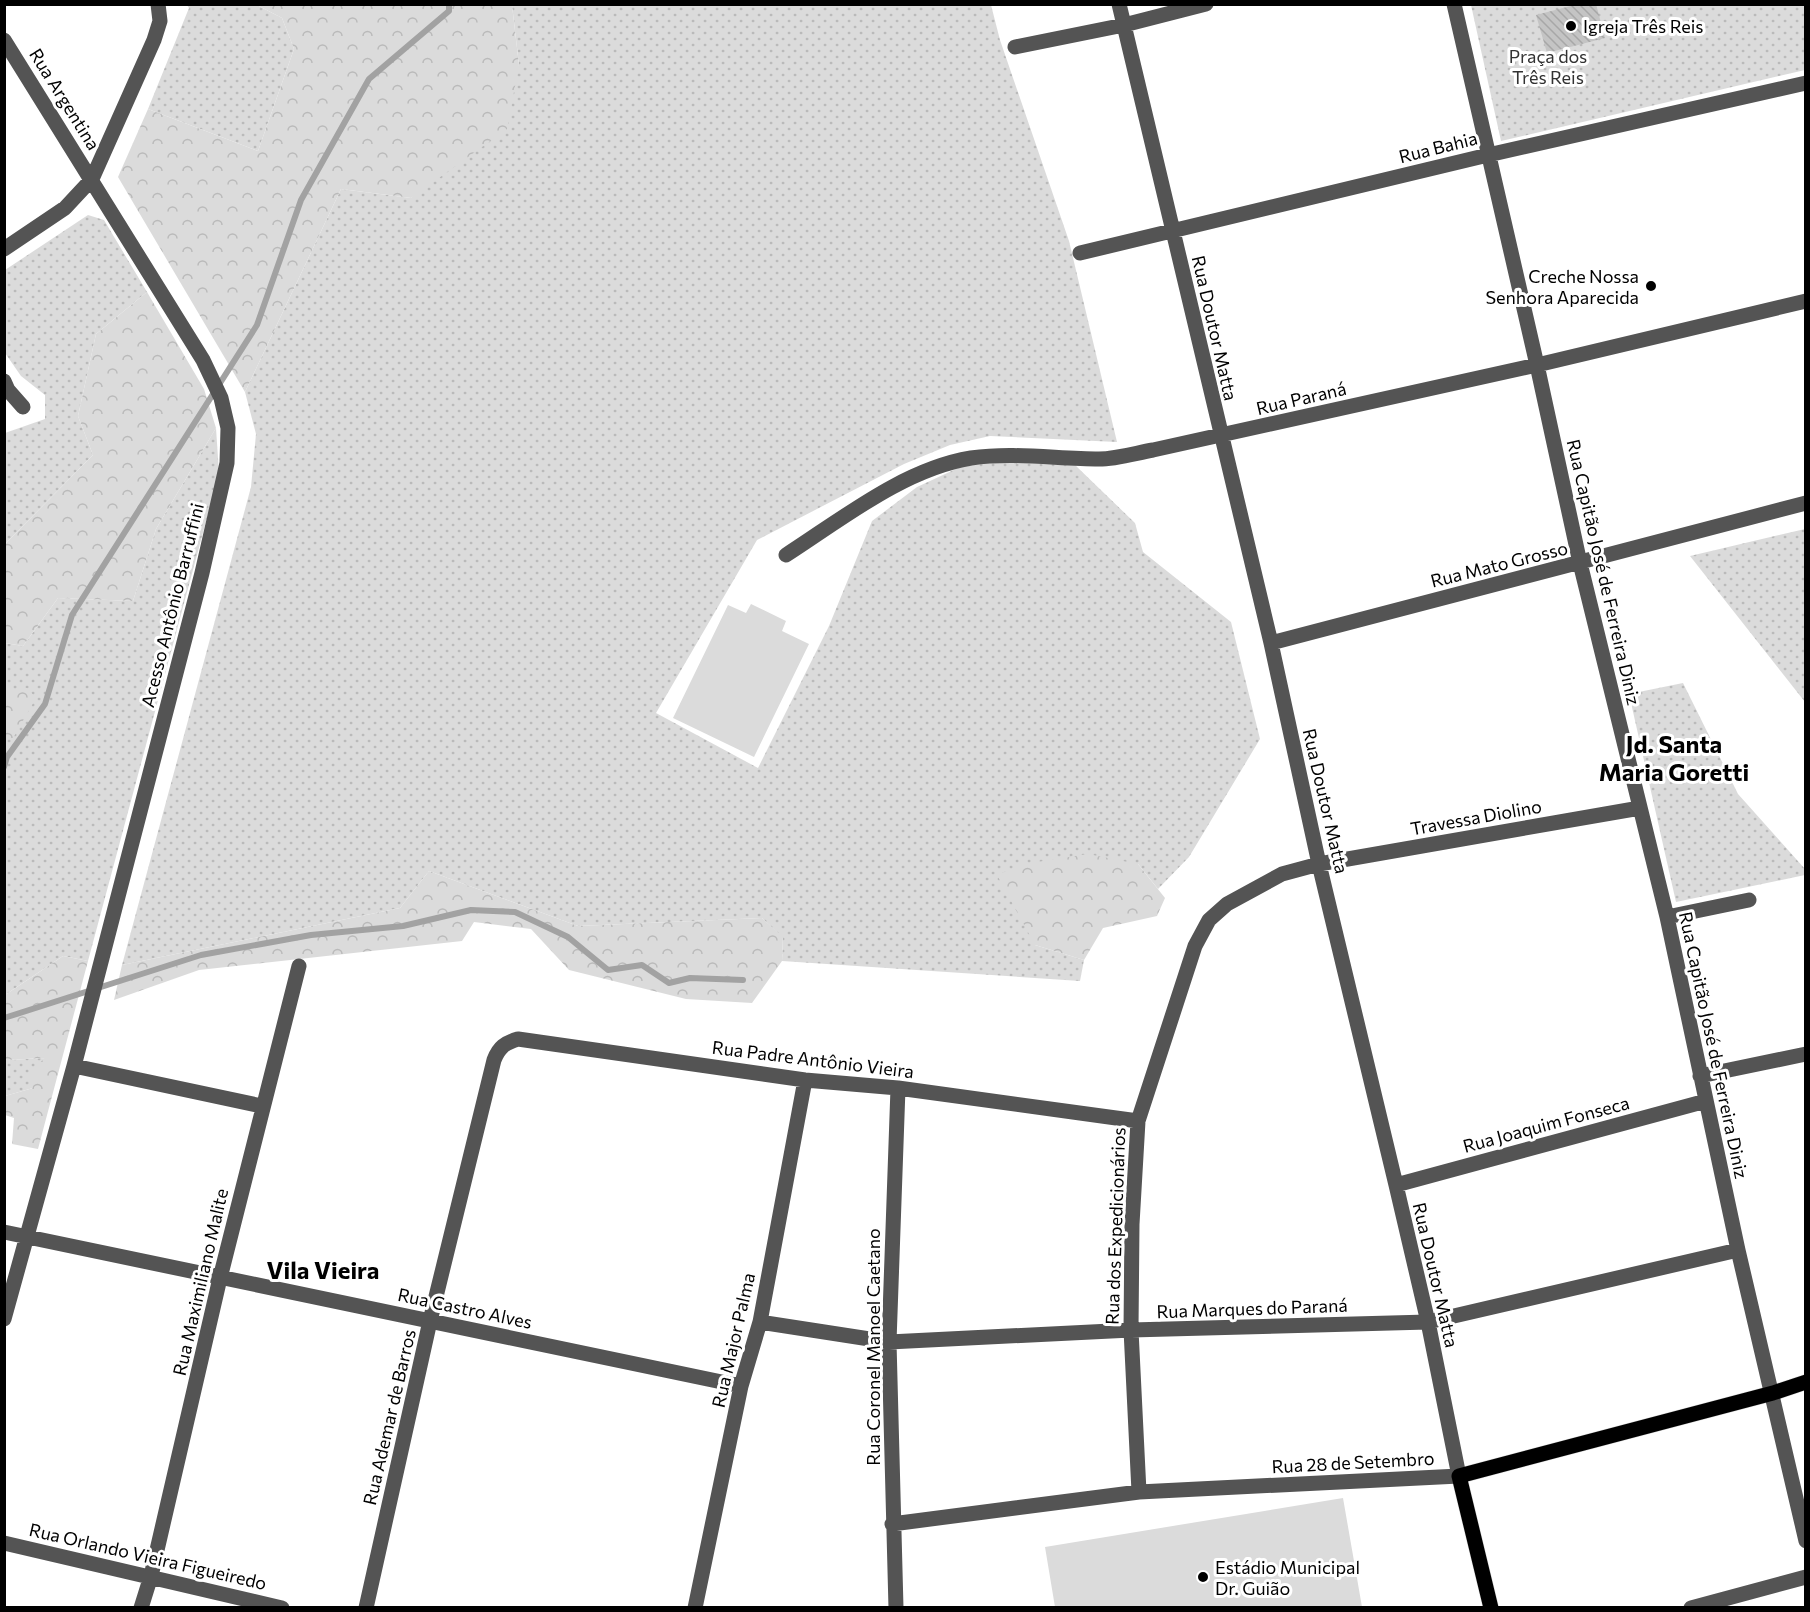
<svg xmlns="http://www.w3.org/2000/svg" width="1810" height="1612" viewBox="0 0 1810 1612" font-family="Commissioner,sans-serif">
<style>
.grass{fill:url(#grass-dots)}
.forest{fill:url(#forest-crowns)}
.pitch{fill:#dbdbdb}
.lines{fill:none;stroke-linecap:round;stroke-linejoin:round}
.stream{stroke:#a2a2a2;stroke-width:6}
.building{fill:url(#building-back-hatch)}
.major-casing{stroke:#dbdbdb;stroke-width:16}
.minor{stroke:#545454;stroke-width:15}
.major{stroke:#000;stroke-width:15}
.poi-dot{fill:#000;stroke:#fff;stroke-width:2}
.labels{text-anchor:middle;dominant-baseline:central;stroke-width:6;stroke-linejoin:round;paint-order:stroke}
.poi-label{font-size:18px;fill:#000;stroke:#fff;text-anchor:start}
.park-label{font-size:18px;fill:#323232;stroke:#fff}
.street-label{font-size:18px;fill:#000;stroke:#fff}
.district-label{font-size:24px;font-weight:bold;fill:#000;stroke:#fff}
</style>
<defs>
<pattern id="grass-dots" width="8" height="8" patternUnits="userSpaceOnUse" patternTransform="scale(1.5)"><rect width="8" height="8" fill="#dbdbdb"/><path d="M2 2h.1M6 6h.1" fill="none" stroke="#bababa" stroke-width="1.8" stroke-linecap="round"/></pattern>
<pattern id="forest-crowns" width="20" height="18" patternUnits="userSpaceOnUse" patternTransform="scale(1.5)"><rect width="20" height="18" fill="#dbdbdb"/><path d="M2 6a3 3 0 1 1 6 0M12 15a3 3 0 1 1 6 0" fill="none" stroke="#bababa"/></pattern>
<pattern id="building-back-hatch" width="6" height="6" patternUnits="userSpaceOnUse" patternTransform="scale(1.5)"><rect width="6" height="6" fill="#c4c4c4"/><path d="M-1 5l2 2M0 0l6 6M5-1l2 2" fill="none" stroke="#a7a7a7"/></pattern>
</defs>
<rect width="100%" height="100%" fill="#fff"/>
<path class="grass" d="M187,5H257L282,18L294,49L258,151L148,109L189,8Z
M512,5H991L1000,40L1069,241L1117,442L990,436L950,445L904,464L757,540L656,713L758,768L829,626L872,521L917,487L958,468L991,460L1075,465L1135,523L1143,552L1231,622L1260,739L1189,857L1158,889L1138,864L1035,945L1084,960L1080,981L782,961L783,938L762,918L578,926L429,871L400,908L122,965L251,487L256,434L245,392L341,189L411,198L519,65Z
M1471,5H1805V70L1501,141Z
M88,215L104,220L147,292L96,334L78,416L93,455L5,544V433L45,419V395L21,376L5,353V270Z
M216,428L219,473L88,961L63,956L5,995V643L23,646L58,598L133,601L156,529Z
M1805,529H1806L1805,702L1690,556Z
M1683,683L1738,794L1805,869V875L1676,902L1629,694Z
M46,1058L33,1088L5,1096V1059L7,1060Z"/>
<path class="forest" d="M257,5H512L519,65L507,129L411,198L341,189L245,392L118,177L148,109L258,151L294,49L282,18Z
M147,292L204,389L216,428L156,529L133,601L58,598L23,646L5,643V544L93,455L78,416L96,334Z
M27,688L36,698L12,740L5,735V690Z
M1088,854L1138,864L1165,898L1157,916L1103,928L1084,960L1035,945L997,875L1024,864Z
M429,871L578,926L762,918L783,937L782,961L752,1003L686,999L569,970L531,929L474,922L462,941L199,970L114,1000L122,965L400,908Z
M63,956L88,961L38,1149L12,1144L14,1118L5,1115V1096L33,1088L28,1073L45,1058L7,1060L5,1059V995Z"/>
<path class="pitch" d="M751,604L786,621L782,631L809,644L754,757L673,718L728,605L746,613Z
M1343,1498L1362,1607H1055L1045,1547Z"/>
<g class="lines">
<path class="stream" d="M4,767L7,757L45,704L72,615L257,325L301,200L369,79L449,11V4
M4,1018L201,955L311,935L403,926L471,910L515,912L568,937L608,970L642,965L669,983L690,978L743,980"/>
</g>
<path class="building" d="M1578,4H1596L1605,38L1547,53L1536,15Z"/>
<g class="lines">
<g class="major-casing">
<path id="major" d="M1491,1608L1459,1476L1773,1393L1806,1382"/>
</g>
<path class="minor" d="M1454,4L1537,365L1580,563L1667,917L1738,1250L1806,1541
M4,40L203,360L221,398L228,428L227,463L202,573L74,1066L4,1319
M1015,47L1124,25L1206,4
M4,249L65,208L92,179L154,40L160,21L158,4
M1080,253L1488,155L1806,83
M4,381L8,390L23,407
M786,555C842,519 904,469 971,458C1014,452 1057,459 1099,459C1117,459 1136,453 1153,450L1537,365L1806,301
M1271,643L1806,503
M1667,917L1749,900
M74,1066L262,1106
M1700,1076L1806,1054
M1396,1185L1706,1101
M4,1232L741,1386
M760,1322L889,1342L1131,1330L1428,1322L1738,1250
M1139,1492L1131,1330L1132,1224L1138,1121L1195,946L1209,920L1227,904L1282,874L1319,864L1640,808
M892,1524L1139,1492L1459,1476L1428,1322L1396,1185L1319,864L1271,643L1119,4
M4,1543L282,1608
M141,1608L151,1576L220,1278L299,966
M366,1608L430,1321L494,1060C499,1047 505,1043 518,1039L805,1080L898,1088L1138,1121
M695,1608L741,1386L760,1322L805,1080
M896,1608L889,1342L898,1088
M1691,1608L1806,1577"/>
<use href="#major" class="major"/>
</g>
<g class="poi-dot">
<circle cx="1571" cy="26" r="6"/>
<circle cx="1651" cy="286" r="6"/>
<circle cx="1203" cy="1577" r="6"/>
</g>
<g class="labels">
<g class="poi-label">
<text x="1583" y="26">Igreja Três Reis</text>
<text x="1639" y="276" text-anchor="end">Creche Nossa<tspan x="1639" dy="21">Senhora Aparecida</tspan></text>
<text x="1215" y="1567">Estádio Municipal<tspan x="1215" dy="21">Dr. Guião</tspan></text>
</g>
<g class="park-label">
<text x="1548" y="56">Praça dos<tspan x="1548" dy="21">Três Reis</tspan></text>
</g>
<g class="street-label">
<text transform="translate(65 99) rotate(58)">Rua Argentina</text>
<text transform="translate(1438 147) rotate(-14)">Rua Bahia</text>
<text transform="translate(1215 328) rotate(77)">Rua Doutor Matta</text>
<text transform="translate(1301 398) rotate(-13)">Rua Paraná</text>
<text transform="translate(1499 564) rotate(-14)">Rua Mato Grosso</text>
<text transform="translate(1604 572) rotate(77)">Rua Capitão José de Ferreira Diniz</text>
<text transform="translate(172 605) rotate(-76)">Acesso Antônio Barruffini</text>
<text transform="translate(1326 801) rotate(77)">Rua Doutor Matta</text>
<text transform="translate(1476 817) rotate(-10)">Travessa Diolino</text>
<text transform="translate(1714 1045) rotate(78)">Rua Capitão José de Ferreira Diniz</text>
<text transform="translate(813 1059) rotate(7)">Rua Padre Antônio Vieira</text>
<text transform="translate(1546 1124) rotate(-15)">Rua Joaquim Fonseca</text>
<text transform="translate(1115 1226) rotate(-88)">Rua dos Expedicionários</text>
<text transform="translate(1436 1275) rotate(77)">Rua Doutor Matta</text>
<text transform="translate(200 1282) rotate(-77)">Rua Maximiliano Malite</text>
<text transform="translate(465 1308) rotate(12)">Rua Castro Alves</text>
<text transform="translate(1252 1308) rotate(-2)">Rua Marques do Paraná</text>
<text transform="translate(733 1340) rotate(-77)">Rua Major Palma</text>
<text transform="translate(873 1347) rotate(-90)">Rua Coronel Manoel Caetano</text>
<text transform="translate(389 1417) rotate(-77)">Rua Ademar de Barros</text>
<text transform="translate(1353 1462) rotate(-3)">Rua 28 de Setembro</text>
<text transform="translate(148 1556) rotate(13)">Rua Orlando Vieira Figueiredo</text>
</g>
<g class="district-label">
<text x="1674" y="743">Jd. Santa<tspan x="1674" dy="28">Maria Goretti</tspan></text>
<text x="323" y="1269">Vila Vieira</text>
</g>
</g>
<rect width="1810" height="1612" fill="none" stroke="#000000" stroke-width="12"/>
</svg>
